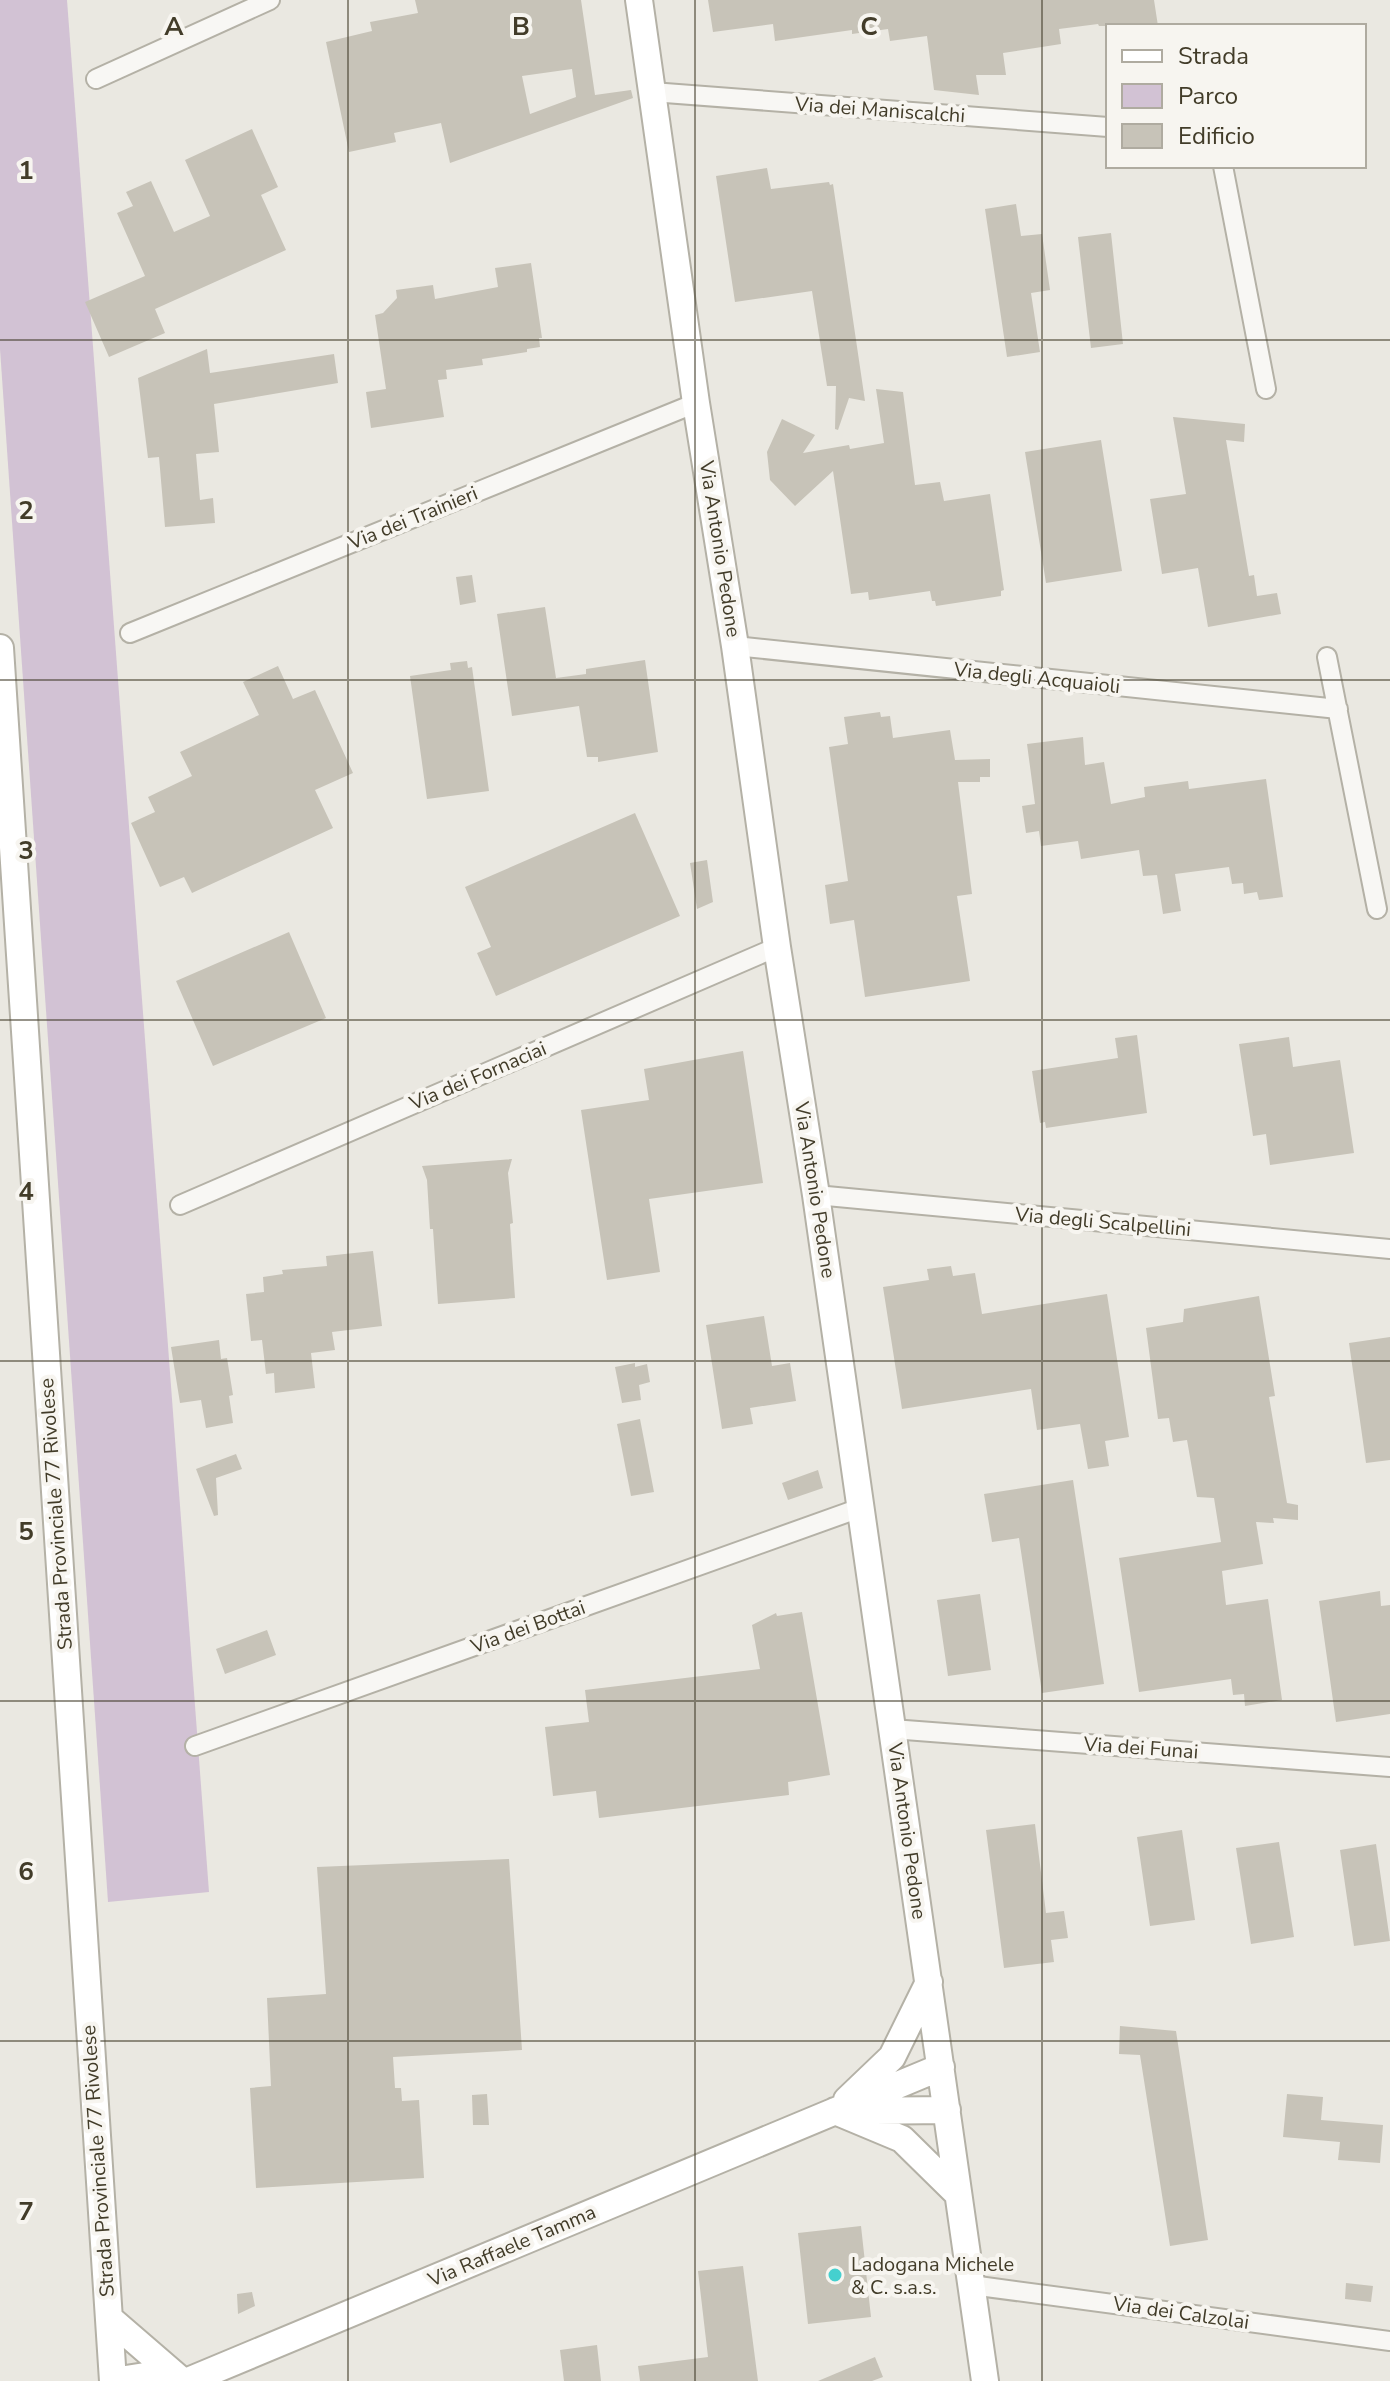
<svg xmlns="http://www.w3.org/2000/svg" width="1390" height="2381" viewBox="0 0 1390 2381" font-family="'Nunito Sans',sans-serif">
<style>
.green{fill:#d2c2d4}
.building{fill:#c7c3b8;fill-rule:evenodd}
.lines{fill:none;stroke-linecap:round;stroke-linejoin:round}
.street-casing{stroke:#b4b1a6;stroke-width:22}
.secondary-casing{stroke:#b4b1a6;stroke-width:30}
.street{stroke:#f8f7f4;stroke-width:18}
.secondary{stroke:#fff;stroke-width:26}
.grid{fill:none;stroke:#423c29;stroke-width:2;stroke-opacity:0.55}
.poi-dot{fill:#45d0cf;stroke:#f7f5f0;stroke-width:3}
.labels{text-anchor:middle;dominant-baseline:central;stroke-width:8;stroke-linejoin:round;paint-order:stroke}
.street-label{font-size:20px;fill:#423c29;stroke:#f7f5f0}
.poi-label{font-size:20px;fill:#423c29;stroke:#f7f5f0;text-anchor:start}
.grid-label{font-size:26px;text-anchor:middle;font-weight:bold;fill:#423c29;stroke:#f7f5f0;stroke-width:8;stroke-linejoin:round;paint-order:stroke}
</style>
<rect width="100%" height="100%" fill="#eae8e1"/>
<path class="green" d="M0,0H67L209,1892L108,1902L0,349Z"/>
<path class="building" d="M415,0H581L595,95L631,90L633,98L450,163L441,123L394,133L396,142L349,152L326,42L372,31L370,22L418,13ZM572,69L576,97L530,114L522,76Z
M708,0H1154L1158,26H1099L1098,24L1059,29L1061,44L1003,53L1006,75H976L979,95L934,90L927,36L890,41L888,29L852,34V30L775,41L773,24L713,32Z
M252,129L278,187L261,195L286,250L155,309L165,333L109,357L85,302L145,276L117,213L133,206L126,192L151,181L174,232L210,216L185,160Z
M767,168L771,189L829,182L830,185L833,184L865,401L849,398L838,430L835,429L836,386H827L812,291L735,302L716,176Z
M1016,204L1021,236L1042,234L1050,290L1031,293L1040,352L1007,357L985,209Z
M1111,233L1123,344L1091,348L1078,237Z
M531,263L542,338H539L540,347L527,349V352L482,359L483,365L446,370L447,379L438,380L444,417L371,428L366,392L386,389L375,315L383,313L397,298L396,290L433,285L435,299L498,287L495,268Z
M207,349L210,373L334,354L338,383L214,404L219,452L196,454L200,500L213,498L215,523L165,527L159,457L148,458L138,378Z
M876,389L903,392L915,485L940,482L944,501L990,494L1004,590L1001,591V596L936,606L935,601H932L930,591L869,600L868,592L851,594L833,471L795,506L770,480L767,452L782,419L815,435L803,453L849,445L850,449L884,443Z
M1173,417L1245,424L1244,442L1226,440L1249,576L1254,575L1257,596L1277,593L1281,614L1208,627L1198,568L1162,574L1150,499L1186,494Z
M1101,440L1122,571L1046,583L1025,452Z
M472,575L476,602L460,605L456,577Z
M545,607L556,678L586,674V669L645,660L658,752L598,762V757H587L579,706L512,716L497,614Z
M467,661L468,668L472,667L489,791L427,799L410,676L451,670L450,663Z
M278,666L293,699L315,690L353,773L315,790L333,828L192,893L184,877L160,887L131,823L155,812L148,797L192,776L180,752L259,715L243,682Z
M880,712L881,717L890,716L893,738L950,730L955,760L990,759V777H980V782H958L972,894L957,896L970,981L865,997L854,920L830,924L825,885L848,881L829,747L848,744L844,717Z
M1083,737L1085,765L1104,762L1111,804L1145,797L1144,787L1188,781L1189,789L1266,779L1283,897L1259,900L1257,892L1244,894L1243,883L1232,884L1229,867L1175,874L1181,911L1163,914L1157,875L1143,876L1139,850L1081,859L1078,841L1041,846L1039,831L1026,833L1022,806L1035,804L1027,744Z
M635,813L680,916L496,996L477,953L491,947L465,887Z
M707,860L713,902L697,909L690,863Z
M289,932L326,1018L213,1066L176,981Z
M1137,1035L1147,1113L1046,1128L1045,1122L1040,1123L1032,1071L1118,1058L1115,1038Z
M1289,1037L1293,1067L1340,1060L1354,1153L1270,1165L1266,1134L1253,1136L1239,1044Z
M743,1051L763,1183L649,1199L660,1272L607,1280L581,1110L649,1100L644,1069Z
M512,1159L508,1173L513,1223L510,1224L515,1298L438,1304L433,1229H430L427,1180L422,1166Z
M373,1251L382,1326L332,1332L335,1350L311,1353L315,1388L275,1393L274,1373L266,1374L262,1340L251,1341L246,1294L264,1292L263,1277L283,1274L282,1270L327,1266L326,1256Z
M951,1266L953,1276L975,1273L982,1314L1107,1294L1129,1437L1105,1441L1109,1466L1088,1469L1080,1424L1037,1430L1031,1389L902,1409L883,1287L929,1280L927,1269Z
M1259,1296L1275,1396L1269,1397L1287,1503L1298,1505V1520L1273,1518L1274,1523L1256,1522L1263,1564L1222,1571L1226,1605L1268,1599L1282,1700L1245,1706L1244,1694L1233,1695L1231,1679L1139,1692L1119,1558L1221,1542L1214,1498L1197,1497L1187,1440L1173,1442L1169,1418L1158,1419L1146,1328L1183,1322L1184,1309Z
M764,1316L772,1366L790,1363L796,1401L750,1408L753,1424L722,1429L706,1325Z
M1390,1337V1460L1366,1463L1349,1343Z
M219,1340L221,1359L227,1358L233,1395L229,1396L233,1423L206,1428L201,1400L180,1403L171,1347Z
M635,1363V1367L647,1364L650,1382L639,1385L641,1400L622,1403L615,1367Z
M640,1419L654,1492L631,1496L617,1424Z
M236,1454L242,1469L216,1478L218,1515L214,1516L196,1469Z
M818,1470L823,1488L788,1500L782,1483Z
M1073,1480L1104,1684L1042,1693L1019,1538L992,1542L984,1494Z
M1380,1591L1381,1606L1390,1605V1714L1336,1722L1319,1601Z
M980,1594L991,1670L948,1676L937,1600Z
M802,1612L830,1775L788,1782L789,1795L599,1818L596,1791L553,1796L545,1727L589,1722L585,1690L760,1669L752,1625L776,1613L777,1616Z
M267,1630L276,1655L225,1674L216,1649Z
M1035,1824L1046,1913L1064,1911L1068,1938L1051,1940L1054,1962L1004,1968L986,1830Z
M1182,1830L1195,1920L1150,1926L1137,1837Z
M1279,1842L1294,1937L1251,1944L1236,1848Z
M1376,1844L1390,1941L1354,1946L1340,1850Z
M509,1859L522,2050L393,2057L395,2088H401L402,2101L419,2100L424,2178L256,2188L250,2088L271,2086L267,1998L326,1994L317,1867Z
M1120,2026L1176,2031L1208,2240L1170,2246L1140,2055L1119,2054Z
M487,2094L489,2125H473L472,2095Z
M1287,2094L1323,2097L1321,2120L1383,2125L1380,2163L1338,2160L1340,2142L1283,2137Z
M861,2226L871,2317L808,2324L798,2233Z
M743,2266L758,2381H640L638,2366L708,2357L698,2271Z
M1346,2283L1373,2286L1371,2302L1345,2299Z
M252,2292L255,2306L238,2314L237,2294Z
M597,2345L601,2381H564L560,2350Z
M875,2357L883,2377L872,2381H818Z"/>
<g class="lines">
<g class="street-casing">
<path id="street" d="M96,79L270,0
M652,92L1108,127
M1223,166L1266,389
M130,633L696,403
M735,646L1338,709
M1327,657L1377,909
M816,1195L1390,1249
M180,1205L777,947
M892,1729L1390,1767
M195,1746L860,1508
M971,2285L1390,2341"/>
</g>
<g class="secondary-casing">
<path id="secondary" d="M639,0L696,403L735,646L777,947L816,1195L985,2381
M0,648L113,2381
M847,2100L892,2057L929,1982
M835,2111L902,2139L958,2194
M851,2111L947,2110
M109,2318L182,2381
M113,2381L145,2376L174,2381
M188,2381L941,2067"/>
</g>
<use href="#street" class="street"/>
<use href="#secondary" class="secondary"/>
</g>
<path class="grid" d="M348,0V2381M695,0V2381M1042,0V2381M0,340H1390M0,680H1390M0,1020H1390M0,1361H1390M0,1701H1390M0,2041H1390"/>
<circle class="poi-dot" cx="835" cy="2275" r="8"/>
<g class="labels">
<g class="street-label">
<text transform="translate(880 110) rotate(4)">Via dei Maniscalchi</text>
<text transform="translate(413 518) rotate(-22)">Via dei Trainieri</text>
<text transform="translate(720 549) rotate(81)">Via Antonio Pedone</text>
<text transform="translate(1037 678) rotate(6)">Via degli Acquaioli</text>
<text transform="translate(478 1076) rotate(-23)">Via dei Fornaciai</text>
<text transform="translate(815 1190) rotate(81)">Via Antonio Pedone</text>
<text transform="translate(1103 1222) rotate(5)">Via degli Scalpellini</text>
<text transform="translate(56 1514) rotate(-94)">Strada Provinciale 77 Rivolese</text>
<text transform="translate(528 1627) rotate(-20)">Via dei Bottai</text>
<text transform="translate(1141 1748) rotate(4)">Via dei Funai</text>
<text transform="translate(907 1831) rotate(82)">Via Antonio Pedone</text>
<text transform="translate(98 2161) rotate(-94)">Strada Provinciale 77 Rivolese</text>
<text transform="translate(512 2246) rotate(-23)">Via Raffaele Tamma</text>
<text transform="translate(1181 2313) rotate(8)">Via dei Calzolai</text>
</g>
<g class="poi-label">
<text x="851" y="2264">Ladogana Michele<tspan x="851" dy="23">&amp; C. s.a.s.</tspan></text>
</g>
</g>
<g class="grid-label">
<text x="174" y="35">A</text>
<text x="521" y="35">B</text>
<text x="869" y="35">C</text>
<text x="26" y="179">1</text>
<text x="26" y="519">2</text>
<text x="26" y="859">3</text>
<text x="26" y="1200">4</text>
<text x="26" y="1540">5</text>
<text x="26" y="1880">6</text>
<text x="26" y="2220">7</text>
</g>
<rect x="1106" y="24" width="260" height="144" fill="#f7f5f0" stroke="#afaba0" stroke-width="2"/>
<rect x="1122" y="50" width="40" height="12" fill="#ffffff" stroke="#afaba0" stroke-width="2"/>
<text x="1178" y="64" font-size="24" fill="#423c29">Strada</text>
<rect x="1122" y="84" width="40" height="24" fill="#d2c2d4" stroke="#afaba0" stroke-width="2"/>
<text x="1178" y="104" font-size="24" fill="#423c29">Parco</text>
<rect x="1122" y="124" width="40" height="24" fill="#c7c3b8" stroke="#afaba0" stroke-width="2"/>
<text x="1178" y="144" font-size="24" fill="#423c29">Edificio</text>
</svg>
